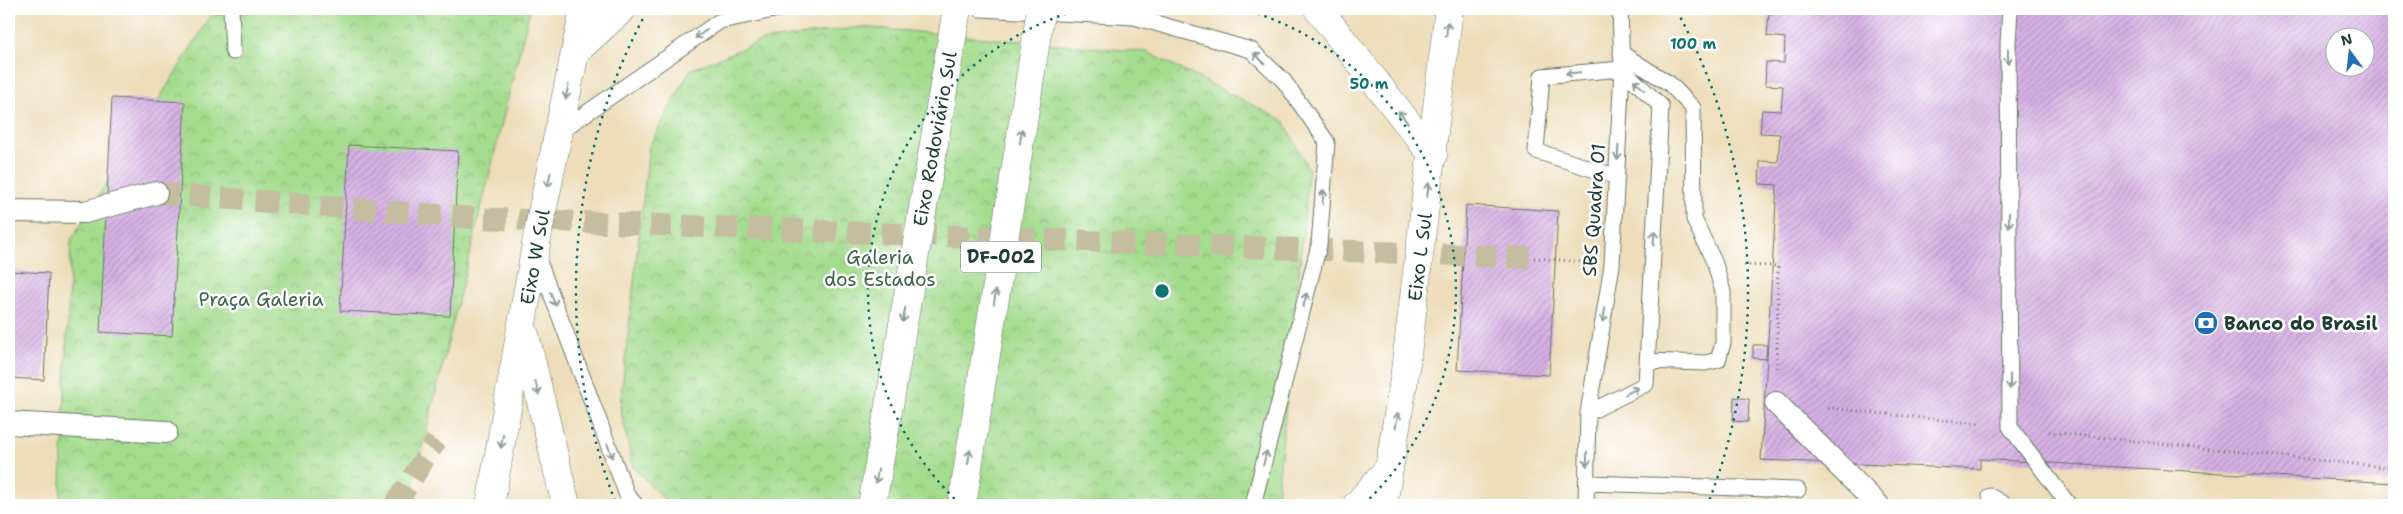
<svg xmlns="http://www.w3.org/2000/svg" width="2403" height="514" viewBox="0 0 2403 514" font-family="'Shantell Sans',sans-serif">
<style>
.park{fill:url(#park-crowns);stroke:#628c61}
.building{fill:url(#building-hatch);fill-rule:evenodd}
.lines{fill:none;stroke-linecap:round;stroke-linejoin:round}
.pedestrian-tunnel{stroke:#c4bd9f;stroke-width:22;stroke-dasharray:22 11;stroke-linecap:butt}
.service-casing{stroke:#677563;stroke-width:17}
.pedestrian-casing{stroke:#677563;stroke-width:24}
.primary-casing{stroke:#677563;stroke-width:29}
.path{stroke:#677563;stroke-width:3;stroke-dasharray:1 4;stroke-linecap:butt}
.service{stroke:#fff;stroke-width:15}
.pedestrian{stroke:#fff;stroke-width:22}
.primary{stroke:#fff;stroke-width:28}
.trunk-bridge-casing{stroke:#677563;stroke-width:29;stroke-linecap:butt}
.trunk-bridge{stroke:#fff;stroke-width:28}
.oneway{stroke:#8f9e9a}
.ring{fill:none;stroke:#0f766e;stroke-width:2.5;stroke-dasharray:2.5 5}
.labels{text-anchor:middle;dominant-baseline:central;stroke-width:5;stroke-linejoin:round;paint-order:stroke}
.shield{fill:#fff;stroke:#627771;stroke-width:1}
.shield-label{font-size:18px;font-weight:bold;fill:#1f3d34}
.street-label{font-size:19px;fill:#1f3d34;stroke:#fff}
.park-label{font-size:19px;fill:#40654a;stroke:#fff}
.poi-label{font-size:19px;font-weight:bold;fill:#1f3d34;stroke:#fff;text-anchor:start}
.centre{fill:#0f766e;stroke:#fff;stroke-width:2.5}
.ring-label{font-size:15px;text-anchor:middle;font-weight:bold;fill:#0f766e;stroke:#fff;stroke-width:5;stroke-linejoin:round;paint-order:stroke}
</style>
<defs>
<pattern id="park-crowns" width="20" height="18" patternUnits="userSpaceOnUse" patternTransform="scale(1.25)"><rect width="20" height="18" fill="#a4dc8e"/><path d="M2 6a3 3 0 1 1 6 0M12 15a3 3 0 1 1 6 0" fill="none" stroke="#85b475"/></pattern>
<pattern id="building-hatch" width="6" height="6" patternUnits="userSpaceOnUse" patternTransform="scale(1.25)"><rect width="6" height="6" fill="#d7b1e5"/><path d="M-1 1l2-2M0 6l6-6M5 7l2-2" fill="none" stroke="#ae91ba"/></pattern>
</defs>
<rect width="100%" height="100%" fill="#fff"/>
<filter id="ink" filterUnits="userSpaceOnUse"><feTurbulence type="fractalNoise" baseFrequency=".02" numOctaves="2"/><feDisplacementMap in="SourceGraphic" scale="10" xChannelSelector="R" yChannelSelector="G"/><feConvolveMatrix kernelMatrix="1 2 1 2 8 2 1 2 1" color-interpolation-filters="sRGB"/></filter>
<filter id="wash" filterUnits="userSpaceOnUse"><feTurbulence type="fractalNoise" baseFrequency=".0096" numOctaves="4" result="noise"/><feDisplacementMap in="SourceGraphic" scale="20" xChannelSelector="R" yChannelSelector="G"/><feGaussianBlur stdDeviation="1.12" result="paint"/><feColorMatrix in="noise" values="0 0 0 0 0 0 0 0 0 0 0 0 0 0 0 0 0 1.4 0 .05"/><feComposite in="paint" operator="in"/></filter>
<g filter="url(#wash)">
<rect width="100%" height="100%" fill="#edddba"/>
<path class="park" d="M313,9H530L415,477L412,505H60L71,240L212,14Z
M861,27L1147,52L1284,121L1309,170L1277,495L1270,505H670L633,467L620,406L649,147L690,70L761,41Z"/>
<g id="blocks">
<path class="building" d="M1787,9H2394V483L1980,459V469L1761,460L1777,185L1759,184L1760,161L1778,162L1780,134L1760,133L1762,110L1781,111L1783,86L1765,85L1766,62L1784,63L1785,38L1767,36L1769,13L1787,14ZM2336,38H2366V68H2336Z
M112,98L185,102L172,336L100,332Z
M349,145L458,151L450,316L340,311Z
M1466,205L1558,211L1549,375L1457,370Z
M9,271L49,273L44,380L9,378Z
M1753,345H1767L1766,359L1753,358Z
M1734,397L1749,399L1748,422L1733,421Z"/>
</g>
</g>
<g filter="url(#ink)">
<use href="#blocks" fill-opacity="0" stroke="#677563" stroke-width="1"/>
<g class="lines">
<path class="pedestrian-tunnel" d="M156,193L475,218L1534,258
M395,505L436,441"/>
<g class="service-casing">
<path id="service" d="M231,9L233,52
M980,9L1134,17L1251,50L1284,81L1327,142L1319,245L1253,505
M2010,9L2008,43L2010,427L2069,505
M1621,53L1670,84L1693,108L1694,219L1715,264L1723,292V343L1718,360L1705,363L1647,361
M559,132L720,21L779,9
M538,259L627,495L636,505
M1588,413L1646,384L1661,106L1622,69L1542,76L1536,151L1617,177
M1587,483L1798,490
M1990,496L2005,505
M1586,505L1588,413L1612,265L1622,69L1620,9"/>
</g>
<g class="pedestrian-casing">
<path id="pedestrian" d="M9,211L85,212L156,193
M1776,403L1878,505
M9,423L166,432"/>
</g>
<g class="primary-casing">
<path id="primary" d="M1318,9L1433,155
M576,51L622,9
M525,335L566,505
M490,505L539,227L584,9
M1357,505L1389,468
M1383,505L1404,379L1449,9"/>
</g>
<path class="path" d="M1534,258L1584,262
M1744,265L1778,266L1777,371
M1828,408L1981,424
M2049,432L2394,468"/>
<use href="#service" class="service"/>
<use href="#pedestrian" class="pedestrian"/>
<use href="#primary" class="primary"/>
<g class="trunk-bridge-casing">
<path id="trunk-bridge" d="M872,505L957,9
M962,505L1041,9"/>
</g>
<use href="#trunk-bridge" class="trunk-bridge"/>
</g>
<defs><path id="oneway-shaft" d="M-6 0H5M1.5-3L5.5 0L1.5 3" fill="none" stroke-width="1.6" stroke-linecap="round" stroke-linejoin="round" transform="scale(1.25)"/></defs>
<g class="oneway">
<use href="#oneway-shaft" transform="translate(1447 29) rotate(-83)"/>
<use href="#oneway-shaft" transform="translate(701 34) rotate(145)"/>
<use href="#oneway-shaft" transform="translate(2008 57) rotate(90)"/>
<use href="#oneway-shaft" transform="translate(1259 58) rotate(-136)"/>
<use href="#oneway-shaft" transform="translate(1573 73) rotate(175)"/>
<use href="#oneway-shaft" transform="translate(1639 85) rotate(-137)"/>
<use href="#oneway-shaft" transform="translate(567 92) rotate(102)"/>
<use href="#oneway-shaft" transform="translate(1403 117) rotate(-128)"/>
<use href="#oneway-shaft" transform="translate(1021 136) rotate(-81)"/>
<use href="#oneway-shaft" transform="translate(1618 153) rotate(93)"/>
<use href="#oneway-shaft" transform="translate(549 180) rotate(101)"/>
<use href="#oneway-shaft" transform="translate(1428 190) rotate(-83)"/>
<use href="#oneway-shaft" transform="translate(1323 197) rotate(-86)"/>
<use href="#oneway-shaft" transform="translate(2009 220) rotate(90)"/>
<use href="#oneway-shaft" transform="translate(1654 238) rotate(-87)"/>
<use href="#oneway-shaft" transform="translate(995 297) rotate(-81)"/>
<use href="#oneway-shaft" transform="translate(553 299) rotate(69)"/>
<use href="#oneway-shaft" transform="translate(1305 300) rotate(-76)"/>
<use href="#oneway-shaft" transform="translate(904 315) rotate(100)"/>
<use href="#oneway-shaft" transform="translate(1604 315) rotate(99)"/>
<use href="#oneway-shaft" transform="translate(2010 382) rotate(90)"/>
<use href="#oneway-shaft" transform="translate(537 388) rotate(77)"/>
<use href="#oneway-shaft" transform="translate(1632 391) rotate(-27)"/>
<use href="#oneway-shaft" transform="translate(1397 420) rotate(-80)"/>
<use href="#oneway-shaft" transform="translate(502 441) rotate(100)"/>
<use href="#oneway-shaft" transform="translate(610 451) rotate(69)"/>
<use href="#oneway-shaft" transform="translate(969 457) rotate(-81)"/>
<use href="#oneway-shaft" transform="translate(1265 458) rotate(-76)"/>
<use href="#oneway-shaft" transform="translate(1587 459) rotate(91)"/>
<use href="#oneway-shaft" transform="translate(877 476) rotate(100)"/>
</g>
</g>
<g class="ring">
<path d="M960 504A293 293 0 0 1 1081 9M1243 9A293 293 0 0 1 1364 504"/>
<path d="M615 501A586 586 0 0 1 647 11M1677 11A586 586 0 0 1 1709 501"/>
</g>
<defs>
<g id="bank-disc" transform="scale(1.25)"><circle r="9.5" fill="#1f6fb2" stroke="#fff"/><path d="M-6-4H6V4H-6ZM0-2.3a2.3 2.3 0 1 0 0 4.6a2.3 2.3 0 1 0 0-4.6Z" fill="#fff"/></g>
</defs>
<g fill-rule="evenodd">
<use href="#bank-disc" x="2206" y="323"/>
</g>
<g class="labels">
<rect class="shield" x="961" y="241.5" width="80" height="31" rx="4"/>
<g class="shield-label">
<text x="1001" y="257">DF-002</text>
</g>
<g class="street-label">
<text transform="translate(935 139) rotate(-80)">Eixo Rodoviário Sul</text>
<text transform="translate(1594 210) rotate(-86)">SBS Quadra 01</text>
<text transform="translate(535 257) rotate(-80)">Eixo W Sul</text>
<text transform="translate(1420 257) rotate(-83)">Eixo L Sul</text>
</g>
<g class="park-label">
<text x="880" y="257">Galeria<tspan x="880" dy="22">dos Estados</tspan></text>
<text x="261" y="299">Praça Galeria</text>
</g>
<g class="poi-label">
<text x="2224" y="323">Banco do Brasil</text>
</g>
</g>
<circle cx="1162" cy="291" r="8" class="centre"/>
<g class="ring-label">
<text x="1693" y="49">100 m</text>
<text x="1369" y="89">50 m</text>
</g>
<rect width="2403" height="514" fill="none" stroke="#fff" stroke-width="30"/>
<g transform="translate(2350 52) rotate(345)"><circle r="24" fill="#ffffff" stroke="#a5b1ae"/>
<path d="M0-4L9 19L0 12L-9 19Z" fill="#1f6fb2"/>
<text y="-8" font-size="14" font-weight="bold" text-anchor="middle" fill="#1f3d34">N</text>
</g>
</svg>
